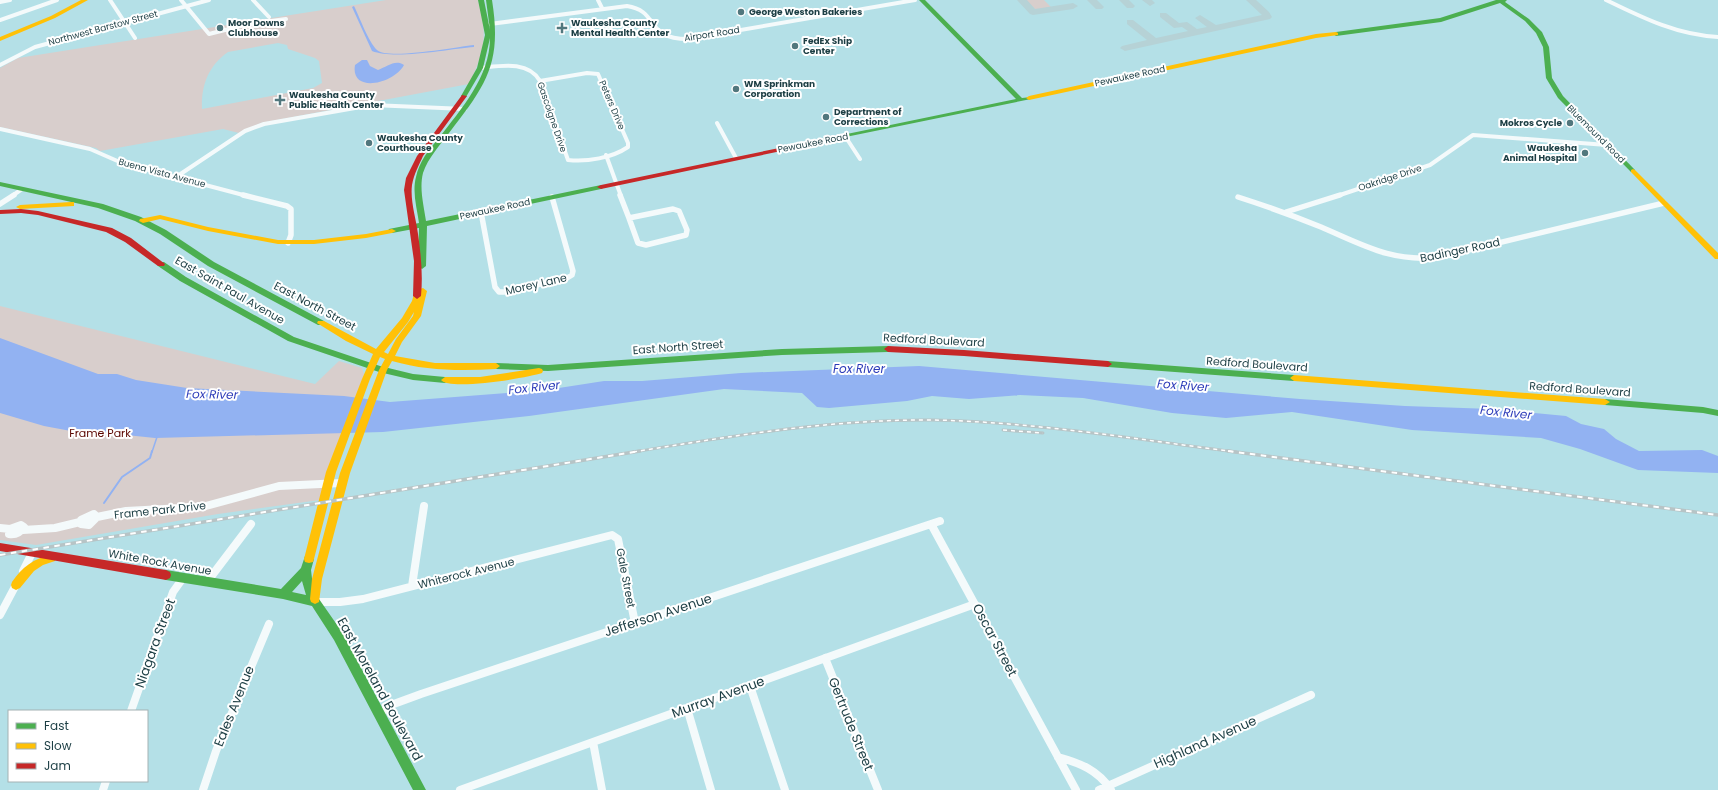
<svg xmlns="http://www.w3.org/2000/svg" width="1718" height="790" viewBox="0 0 1718 790" font-family="Poppins,sans-serif">
<style>
.green{fill:#d8cecc;fill-rule:evenodd}
.water{fill:#92b2f2}
.lines{fill:none;stroke-linecap:round;stroke-linejoin:round}
.stream-far1{stroke:#92b2f2;stroke-width:1.5}
.stream{stroke:#92b2f2;stroke-width:2}
.taxiway{fill:#b6d2d6;fill-rule:evenodd}
.street-far2{stroke:#f4fafb;stroke-width:4}
.street-far1{stroke:#f4fafb;stroke-width:5.5}
.street{stroke:#f4fafb;stroke-width:8}
.fast{fill:#4caf50;fill-rule:evenodd}
.slow{fill:#ffc107;fill-rule:evenodd}
.jam{fill:#c62828;fill-rule:evenodd}
.rail-far1-casing{stroke:#b7c4c6;stroke-width:3}
.rail-casing{stroke:#b7c4c6;stroke-width:3.5}
.rail-far1{stroke:#fff;stroke-width:1.5;stroke-dasharray:4;stroke-linecap:butt}
.rail{stroke:#fff;stroke-width:2;stroke-dasharray:5.5;stroke-linecap:butt}
.poi-dot{fill:#51777d;stroke:#fff;stroke-width:1.5}
.labels{text-anchor:middle;dominant-baseline:central;stroke-width:4;stroke-linejoin:round;paint-order:stroke}
.far-poi-label{font-size:9px;font-weight:bold;fill:#1c3e44;stroke:#fff;text-anchor:start}
.far-street-label{font-size:9px;fill:#1c3e44;stroke:#fff}
.street-label{font-size:11px;fill:#1c3e44;stroke:#fff}
.park-label{font-size:11px;fill:#5b0601;stroke:#fff}
.water-label{font-size:12px;font-style:italic;fill:#2d3cb9;stroke:#fff}
.near-street-label{font-size:13px;fill:#1c3e44;stroke:#fff}
</style>
<rect width="100%" height="100%" fill="#b4e0e7"/>
<path class="green" d="M386,0H478C488,35 485,51 469,84L261,123L239,133L223,129L100,151L96,148L0,127V68L18,58ZM278,43L287,45L288,49L315,58L319,61L322,83L313,88L202,109C201,86 208,66 228,52Z
M1025,0H1044L1051,7L1036,10Z
M0,306L315,384L339,361L362,368L364,374L320,500L218,514L36,545L0,540Z"/>
<path class="water" d="M354,6C360,18 368,41 377,50C388,60 456,47 474,45V47C449,49 394,60 372,51L352,7Z
M362,60H367L370,66L378,70C387,67 395,59 404,65C394,84 350,94 355,65Z
M0,338L98,374H117L136,380L187,388L344,396L390,402L546,390L604,381H642L741,373L919,366L1300,399L1405,406L1492,409L1566,416L1581,424L1604,429L1616,439L1639,451L1702,450L1718,456V473L1638,470L1580,449L1541,438L1412,430L1292,412L1226,418L1172,413L1083,398L1020,395L969,399L932,396L907,401L829,408L817,407L802,393L724,389L529,416L383,432L155,438L107,433L87,434L44,426L0,413Z"/>
<g class="lines">
<path class="stream-far1" d="M152,452L157,437"/>
<path class="stream" d="M104,503L122,477L150,458L152,451"/>
<path class="taxiway" d="M1017,0H1027L1035,9L1073,3L1078,6L1073,9L1033,15L1030,14Z
M1087,0H1097L1104,7L1102,9H1096Z
M1119,0H1129L1135,6L1133,8H1127Z
M1142,0H1152L1155,3L1150,6Z
M1246,0H1256L1269,12L1272,17L1270,19L1125,51L1120,48L1122,46L1147,40L1127,24V20H1133L1156,38L1188,31L1182,27L1174,28L1160,17V13H1166L1179,23L1187,22L1197,29L1207,27L1195,18L1200,15L1216,25L1262,15Z"/>
<path class="street-far2" d="M110,0L135,38
M181,0L209,34L249,24L286,19
M253,0L269,17
M598,0L602,8
M1606,0C1643,18 1677,35 1718,37
M0,2L10,0
M0,20L57,0
M490,24L627,6C660,11 644,39 688,39L915,0
M0,65L35,47L209,0
M480,68C500,66 528,60 540,81
M587,73L598,74L628,143V147C612,158 587,162 568,160L540,81Z
M717,123L736,158
M0,129L90,149L122,163L247,196
M845,136L860,159
M606,155L621,196
M176,177L245,131L264,124L372,105L465,109
M12,196L22,189
M1337,196L1430,165L1473,135L1607,145"/>
<path class="street-far1" d="M243,195L287,206L291,209V235L288,243
M620,195L629,218
M1238,197C1266,206 1294,216 1321,227C1363,245 1393,263 1440,257L1664,203
M0,204L14,195
M673,209L679,211L687,230L686,235L646,245L638,243L629,218Z
M481,212L495,287L499,292H505L567,278L572,275L573,271L552,197
M1286,212L1340,195"/>
<path class="street" d="M94,514L97,517L89,525L81,524V520Z
M97,517L126,511L202,507L279,486L341,483
M931,524L1076,790
M21,525L24,527C20,533 16,535 9,534L10,529Z
M0,528L10,529
M23,530L55,528L80,522
M23,571L32,553
M207,582L251,524
M412,586L424,506
M315,602H340L363,599L612,535L618,539L635,623
M0,615L18,581
M825,658L878,790
M750,686L785,790
M687,708L711,790
M131,711L173,592L183,578
M380,714L391,705L421,694L940,521
M593,742L602,790
M1058,757C1080,763 1098,770 1111,790
M103,790L106,781
M203,790L216,751L269,624
M460,790L975,604
M1099,790L1311,695"/>
<path class="fast" d="M478,0H484L490,30L486,0H492C502,63 487,84 449,133C440,145 428,158 423,173C419,189 424,206 426,221L601,185L605,187L601,189L427,226L426,266L422,269L418,266L419,228L392,233L388,231L389,229L419,223C417,208 412,192 416,177C419,162 429,149 439,138C461,109 490,77 490,38L483,68L466,97H462L461,96L477,68L485,35Z
M919,0H925L1022,98L1031,97V99L782,150L781,149L784,147L1016,99Z
M1496,0H1507L1505,2L1529,19L1542,32L1549,47L1552,78L1563,96L1635,170V172H1631L1558,98L1546,78L1543,47L1536,33L1525,21L1500,3L1441,22L1336,36L1333,34L1336,32L1440,18Z
M0,182L103,204L141,217L166,230L214,262L324,321L325,323L324,325H318L208,266L160,234L135,221L98,208L0,186Z
M158,262H164L186,277L294,337L380,366L413,374L445,377L449,380L445,383L413,380L379,372L288,341L180,281L158,266L157,264Z
M888,346L892,349L888,352L782,355L548,371L496,369L492,366L496,363L548,365L782,349Z
M1108,361L1294,375L1298,378L1294,381L1108,367L1104,364Z
M1605,399L1703,407L1718,410V416L1703,413L1605,405L1600,402Z
M309,555L313,556L314,559L311,570L313,587L319,599L342,632L426,790H413L334,640L312,606L283,599L166,580L162,578L161,575L162,572L166,570L281,589L301,568L305,556ZM302,581L306,595L292,592Z"/>
<path class="slow" d="M81,0H88L55,18L0,41V37L51,16Z
M1336,32L1338,33V35L1316,38L1029,100L1026,98L1029,96L1316,34Z
M1633,169L1635,170L1718,253V259H1715L1631,172V170Z
M71,202H74V206L20,209L16,207L20,205Z
M160,215L208,227L278,240H314L366,234L392,229L396,231L392,233L366,238L314,244H278L208,231L160,219L143,223L139,221L140,219Z
M423,288L427,291L421,316L402,342L395,356L435,363H496L500,366L496,369C461,371 426,371 392,361L387,370L350,473L322,579L319,602L315,604L311,602L310,599L312,579L340,473L379,370L385,359L380,357L370,379L336,472L314,559L313,562L309,563L305,562L304,559L326,472L362,379L373,354L346,341L317,323L318,321H324L376,349L402,318L412,301L414,294H418L420,289ZM414,312L413,316L396,339L388,354L384,352L408,322Z
M539,368L542,369L543,371L542,373C527,378 449,391 441,380L445,377H480Z
M1294,375L1605,399L1610,402L1605,405L1294,381L1290,378Z
M51,554L55,555L56,558L55,561L43,565L34,571L20,588L16,590L12,588L11,585L12,582C22,567 34,559 51,554Z"/>
<path class="jam" d="M462,95L467,96L423,156C419,165 414,174 412,185C410,201 416,218 418,234C421,255 423,275 421,296L417,299L413,296L414,261L404,190L406,178L417,156Z
M784,147L787,149L786,150L601,189L597,187L601,185Z
M21,209L38,211L112,228L131,238L165,264L164,266H158L125,242L106,232L38,215L21,213L0,214V210Z
M888,346L964,350L1108,361L1112,364L1108,367L964,356L888,352L884,349Z
M0,543L166,570L170,572L171,575L170,578L166,580L0,551Z"/>
<g class="rail-far1-casing">
<path id="rail-far1" d="M1003,430L1043,433
M633,452C733,436 832,419 933,420C1034,422 1135,439 1236,452"/>
</g>
<g class="rail-casing">
<path id="rail" d="M1228,451L1718,515
M0,555L640,451"/>
</g>
<use href="#rail-far1" class="rail-far1"/>
<use href="#rail" class="rail"/>
</g>
<g class="poi-dot">
<circle cx="741" cy="12" r="4"/>
<circle cx="220" cy="28" r="4"/>
<path d="M560 22h4v4h4v4h-4v4h-4v-4h-4v-4h4z"/>
<circle cx="795" cy="46" r="4"/>
<circle cx="736" cy="89" r="4"/>
<path d="M278 94h4v4h4v4h-4v4h-4v-4h-4v-4h4z"/>
<circle cx="826" cy="117" r="4"/>
<circle cx="1570" cy="123" r="4"/>
<circle cx="369" cy="143" r="4"/>
<circle cx="1585" cy="153" r="4"/>
</g>
<g class="labels">
<g class="far-poi-label">
<text x="749" y="12">George Weston Bakeries</text>
<text x="228" y="23">Moor Downs<tspan x="228" dy="10">Clubhouse</tspan></text>
<text x="571" y="23">Waukesha County<tspan x="571" dy="10">Mental Health Center</tspan></text>
<text x="803" y="41">FedEx Ship<tspan x="803" dy="10">Center</tspan></text>
<text x="744" y="84">WM Sprinkman<tspan x="744" dy="10">Corporation</tspan></text>
<text x="289" y="95">Waukesha County<tspan x="289" dy="10">Public Health Center</tspan></text>
<text x="834" y="112">Department of<tspan x="834" dy="10">Corrections</tspan></text>
<text x="1562" y="123" text-anchor="end">Mokros Cycle</text>
<text x="377" y="138">Waukesha County<tspan x="377" dy="10">Courthouse</tspan></text>
<text x="1577" y="148" text-anchor="end">Waukesha<tspan x="1577" dy="10">Animal Hospital</tspan></text>
</g>
<g class="far-street-label">
<text transform="translate(103 28) rotate(-15)">Northwest Barstow Street</text>
<text transform="translate(712 34) rotate(-9)">Airport Road</text>
<text transform="translate(1130 76) rotate(-12)">Pewaukee Road</text>
<text transform="translate(612 105) rotate(67)">Peters Drive</text>
<text transform="translate(552 117) rotate(71)">Gascoigne Drive</text>
<text transform="translate(1596 134) rotate(45)">Bluemound Road</text>
<text transform="translate(813 143) rotate(-11)">Pewaukee Road</text>
<text transform="translate(162 173) rotate(15)">Buena Vista Avenue</text>
<text transform="translate(1390 178) rotate(-18)">Oakridge Drive</text>
<text transform="translate(495 209) rotate(-12)">Pewaukee Road</text>
</g>
<g class="street-label">
<text transform="translate(1460 250) rotate(-12)">Badinger Road</text>
<text transform="translate(536 284) rotate(-13)">Morey Lane</text>
<text transform="translate(230 290) rotate(30)">East Saint Paul Avenue</text>
<text transform="translate(315 306) rotate(28)">East North Street</text>
<text transform="translate(934 340) rotate(3)">Redford Boulevard</text>
<text transform="translate(678 347) rotate(-4)">East North Street</text>
<text transform="translate(1257 364) rotate(4)">Redford Boulevard</text>
<text transform="translate(1580 389) rotate(4)">Redford Boulevard</text>
<text transform="translate(160 510) rotate(-6)">Frame Park Drive</text>
<text transform="translate(160 562) rotate(10)">White Rock Avenue</text>
<text transform="translate(466 573) rotate(-14)">Whiterock Avenue</text>
<text transform="translate(626 578) rotate(79)">Gale Street</text>
</g>
<g class="park-label">
<text x="100" y="433">Frame Park</text>
</g>
<g class="water-label">
<text x="859" y="368">Fox River</text>
<text transform="translate(1183 385) rotate(4)">Fox River</text>
<text transform="translate(534 387) rotate(-6)">Fox River</text>
<text transform="translate(212 394) rotate(1)">Fox River</text>
<text transform="translate(1506 412) rotate(6)">Fox River</text>
</g>
<g class="near-street-label">
<text transform="translate(658 615) rotate(-18)">Jefferson Avenue</text>
<text transform="translate(995 640) rotate(62)">Oscar Street</text>
<text transform="translate(155 643) rotate(-70)">Niagara Street</text>
<text transform="translate(380 689) rotate(61)">East Moreland Boulevard</text>
<text transform="translate(718 697) rotate(-20)">Murray Avenue</text>
<text transform="translate(234 706) rotate(-68)">Eales Avenue</text>
<text transform="translate(851 724) rotate(68)">Gertrude Street</text>
<text transform="translate(1205 742) rotate(-24)">Highland Avenue</text>
</g>
</g>
<rect x="8" y="710" width="140" height="72" fill="#ffffff" stroke="#a4b2b4"/>
<rect x="16" y="723" width="20" height="6" fill="#4caf50" stroke="#a4b2b4"/>
<text x="44" y="730" font-size="12" fill="#1c3e44">Fast</text>
<rect x="16" y="743" width="20" height="6" fill="#ffc107" stroke="#a4b2b4"/>
<text x="44" y="750" font-size="12" fill="#1c3e44">Slow</text>
<rect x="16" y="763" width="20" height="6" fill="#c62828" stroke="#a4b2b4"/>
<text x="44" y="770" font-size="12" fill="#1c3e44">Jam</text>
</svg>
